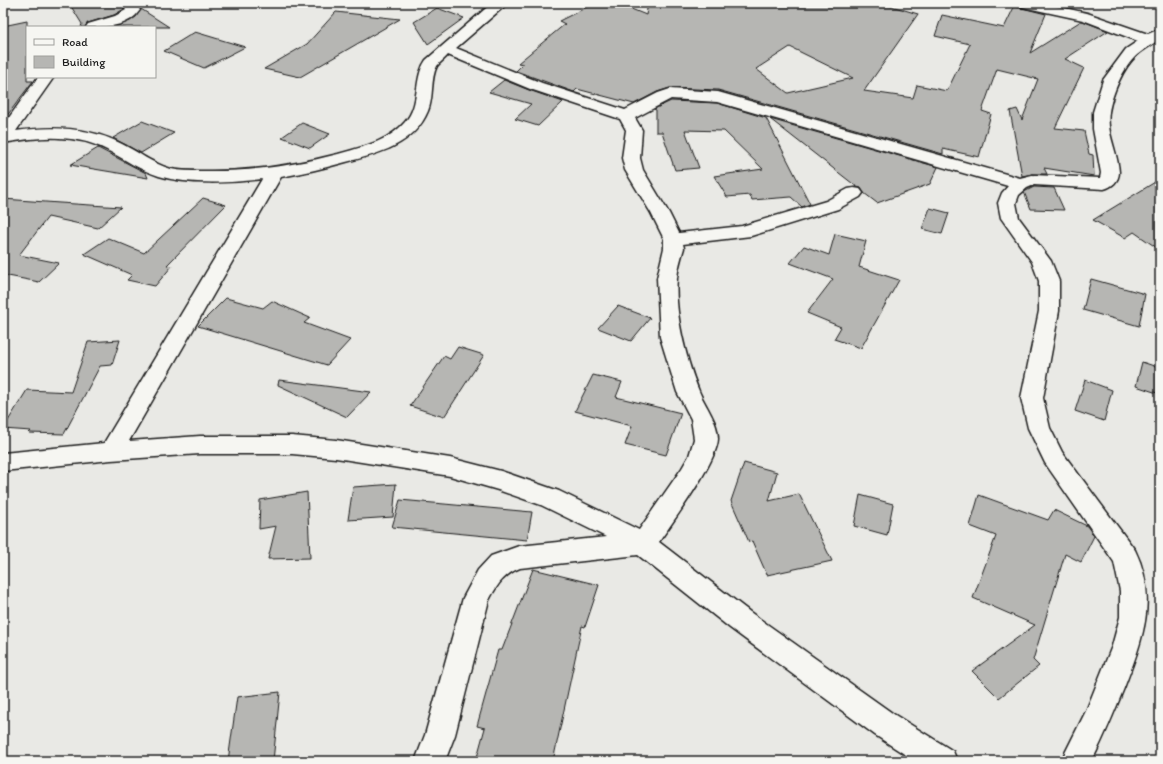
<svg xmlns="http://www.w3.org/2000/svg" width="1163" height="764" viewBox="0 0 1163 764" font-family="Itim,sans-serif">
<style>
.building{fill:#b6b6b3;stroke:#1c1c1c;fill-rule:evenodd}
.lines{fill:none;stroke-linecap:round;stroke-linejoin:round}
.minor-casing{stroke:#1c1c1c;stroke-width:3}
.minor{fill:#f6f6f2;fill-rule:evenodd}
</style>
<rect width="100%" height="100%" fill="#e9e9e5"/>
<filter id="ink" filterUnits="userSpaceOnUse"><feTurbulence type="fractalNoise" baseFrequency=".025" numOctaves="2"/><feDisplacementMap in="SourceGraphic" scale="8" xChannelSelector="R" yChannelSelector="G"/><feConvolveMatrix kernelMatrix="1 2 1 2 8 2 1 2 1" color-interpolation-filters="sRGB"/></filter>
<g filter="url(#ink)">
<path class="building" d="M69,3H120L124,9L114,15L88,23L85,27H81L82,24Z
M595,3H600L612,8L619,4L646,15L648,3H881L918,14L864,91L913,98L917,85L947,91L970,44L935,36L942,15L1004,28L1015,5L1018,7L1046,14L1030,53L1081,21H1083L1108,31L1065,59L1084,68L1055,128L1084,131L1089,154L1093,155L1094,176L1044,168L1047,174H1032L1022,176L1010,111L1017,109L1022,120L1038,79L997,69L982,111L991,114L979,157L943,149V154L718,90L670,88L657,92L634,104L577,89L574,92L516,71L523,64L518,63L565,24L559,21ZM790,47L853,78L788,93L756,69Z
M437,8L464,18L428,44L414,22Z
M141,9L169,27H114L130,21L136,17Z
M336,12L400,19L300,77L264,69L307,44Z
M27,21V81H33L3,121V26Z
M195,32L245,47L204,68L164,51Z
M504,80L529,90L563,102L538,126L515,119L531,104L489,92Z
M671,101L717,103L766,118L810,204L802,207L791,197L752,200L750,195L727,197L714,176L763,169L724,131L685,130L699,168L675,170L662,132H656V110L654,109Z
M770,119L938,167L930,184L877,203L864,193L861,188L857,187Z
M142,121L174,133L141,153L113,138Z
M302,123L330,134L310,148L282,137Z
M98,148L146,173L148,178L70,165Z
M1160,179V250L1134,232L1125,238L1093,220Z
M1034,187L1054,188L1064,210L1031,209L1024,192Z
M203,198L226,205L167,265L172,266L155,286L127,280L132,275L84,254L108,238L144,253Z
M3,199L60,203L121,207L98,228L48,217L19,255L59,263L39,282L3,275Z
M930,208L949,213L942,234L922,229Z
M835,234L866,241L859,267L899,280L861,348L834,339L841,327L807,313L833,279L790,263L804,246L829,255Z
M1091,279L1145,294L1139,326L1083,310Z
M226,298L263,308L272,301L310,318L304,323L350,340L327,365L198,326Z
M618,306L650,318L631,341L598,328Z
M120,340L112,365L100,366L64,434L29,433L31,431L3,429L27,390L71,392L88,342Z
M458,347L484,355L444,417L410,406L444,356L450,359Z
M1142,362L1160,368V394L1136,386Z
M593,375L622,382L616,397L681,413L666,455L625,445L632,426L575,411Z
M279,380L371,392L347,417L278,385Z
M1085,380L1112,390L1104,421L1075,411Z
M744,463L777,472L769,501L799,494L832,561L767,575L752,541L749,542L731,501Z
M396,484L393,517L348,520L353,487Z
M307,492L310,558L268,559L276,526L259,529L260,500Z
M860,495L893,504L887,535L854,526Z
M979,495L1048,520L1054,510L1087,526L1094,536L1081,562L1065,554L1033,660L1039,666L999,698L972,671L1035,625L973,598L996,536L970,526Z
M400,500L532,512L527,540L392,527Z
M533,569L599,585L585,627L582,626L553,761H476L485,728L477,726L498,650H502Z
M280,692L273,761H228L237,697Z"/>
<g class="lines">
<g class="minor-casing">
<path id="minor" d="M121,3H135L140,10C128,28 105,27 86,27L88,24L115,16L126,10Z
M492,3H508L456,48L542,83L625,110L658,93L670,89L718,92L1020,178L1032,175L1100,178L1101,173L1093,129V112L1103,80L1126,49L1138,41L1083,20L1018,6L1016,3H1042L1087,13L1148,34L1160,29V39C1153,44 1144,49 1137,55C1123,67 1112,94 1109,112C1106,133 1118,152 1119,172C1119,181 1112,187 1104,189L1034,185L1027,188L1019,195L1016,203L1019,218L1051,261L1059,281V311L1043,398L1050,428L1062,452L1135,550C1159,599 1142,641 1124,688C1114,713 1104,737 1092,761H1061L1086,711L1112,646L1120,617V591L1114,562L1045,463L1028,428L1021,398L1039,311V281L1032,262L1001,218L998,203L1002,193L1008,186L717,102L671,99L635,118L642,130L640,158L643,170L669,213L679,233L742,226L826,201L848,189L854,188L860,189L863,193L860,197L838,209L751,236L683,244L684,248C681,258 678,268 677,278C674,312 686,359 699,391C705,406 718,421 718,439C717,462 673,521 659,542L750,612L895,715L953,751L957,761H915L875,735L730,628L638,555L520,568C504,574 497,585 489,600L455,735L445,761H415L425,735L463,598L478,570L491,556L519,546L606,537L541,505L498,490L450,476L336,458L292,454H200L111,460L3,471V453L104,443L262,179C232,183 187,185 159,176C140,170 124,159 107,150C74,133 38,137 3,143V126L38,77H54L16,131C53,126 89,127 122,144C138,152 153,164 171,169C180,171 191,171 201,171C248,172 292,166 338,154C362,147 388,142 405,122C421,104 413,78 426,60ZM448,55L530,89L620,119L626,130L622,158L625,170L651,213L664,239V248L657,278L660,337L677,392L691,419L694,439L689,456L682,468L639,530L559,491L501,471L450,458L336,440L292,436H200L129,441L281,177C303,173 325,168 346,162C378,154 414,145 428,111C434,97 430,79 437,66C440,62 445,59 448,55Z"/>
</g>
<use href="#minor" class="minor"/>
</g>
</g>
<rect width="1163" height="764" fill="none" stroke="#f6f6f2" stroke-width="16"/>
<rect x="8" y="8" width="1147" height="748" fill="none" stroke="#1c1c1c" stroke-width="1.5" filter="url(#ink)"/>
<rect x="26" y="26" width="130" height="52" fill="#f6f6f2" stroke="#9f9f9c"/>
<rect x="34" y="39" width="20" height="6" fill="#f6f6f2" stroke="#9f9f9c"/>
<text x="62" y="46" font-size="12" fill="#1c1c1c">Road</text>
<rect x="34" y="56" width="20" height="12" fill="#b6b6b3" stroke="#9f9f9c"/>
<text x="62" y="66" font-size="12" fill="#1c1c1c">Building</text>
</svg>
